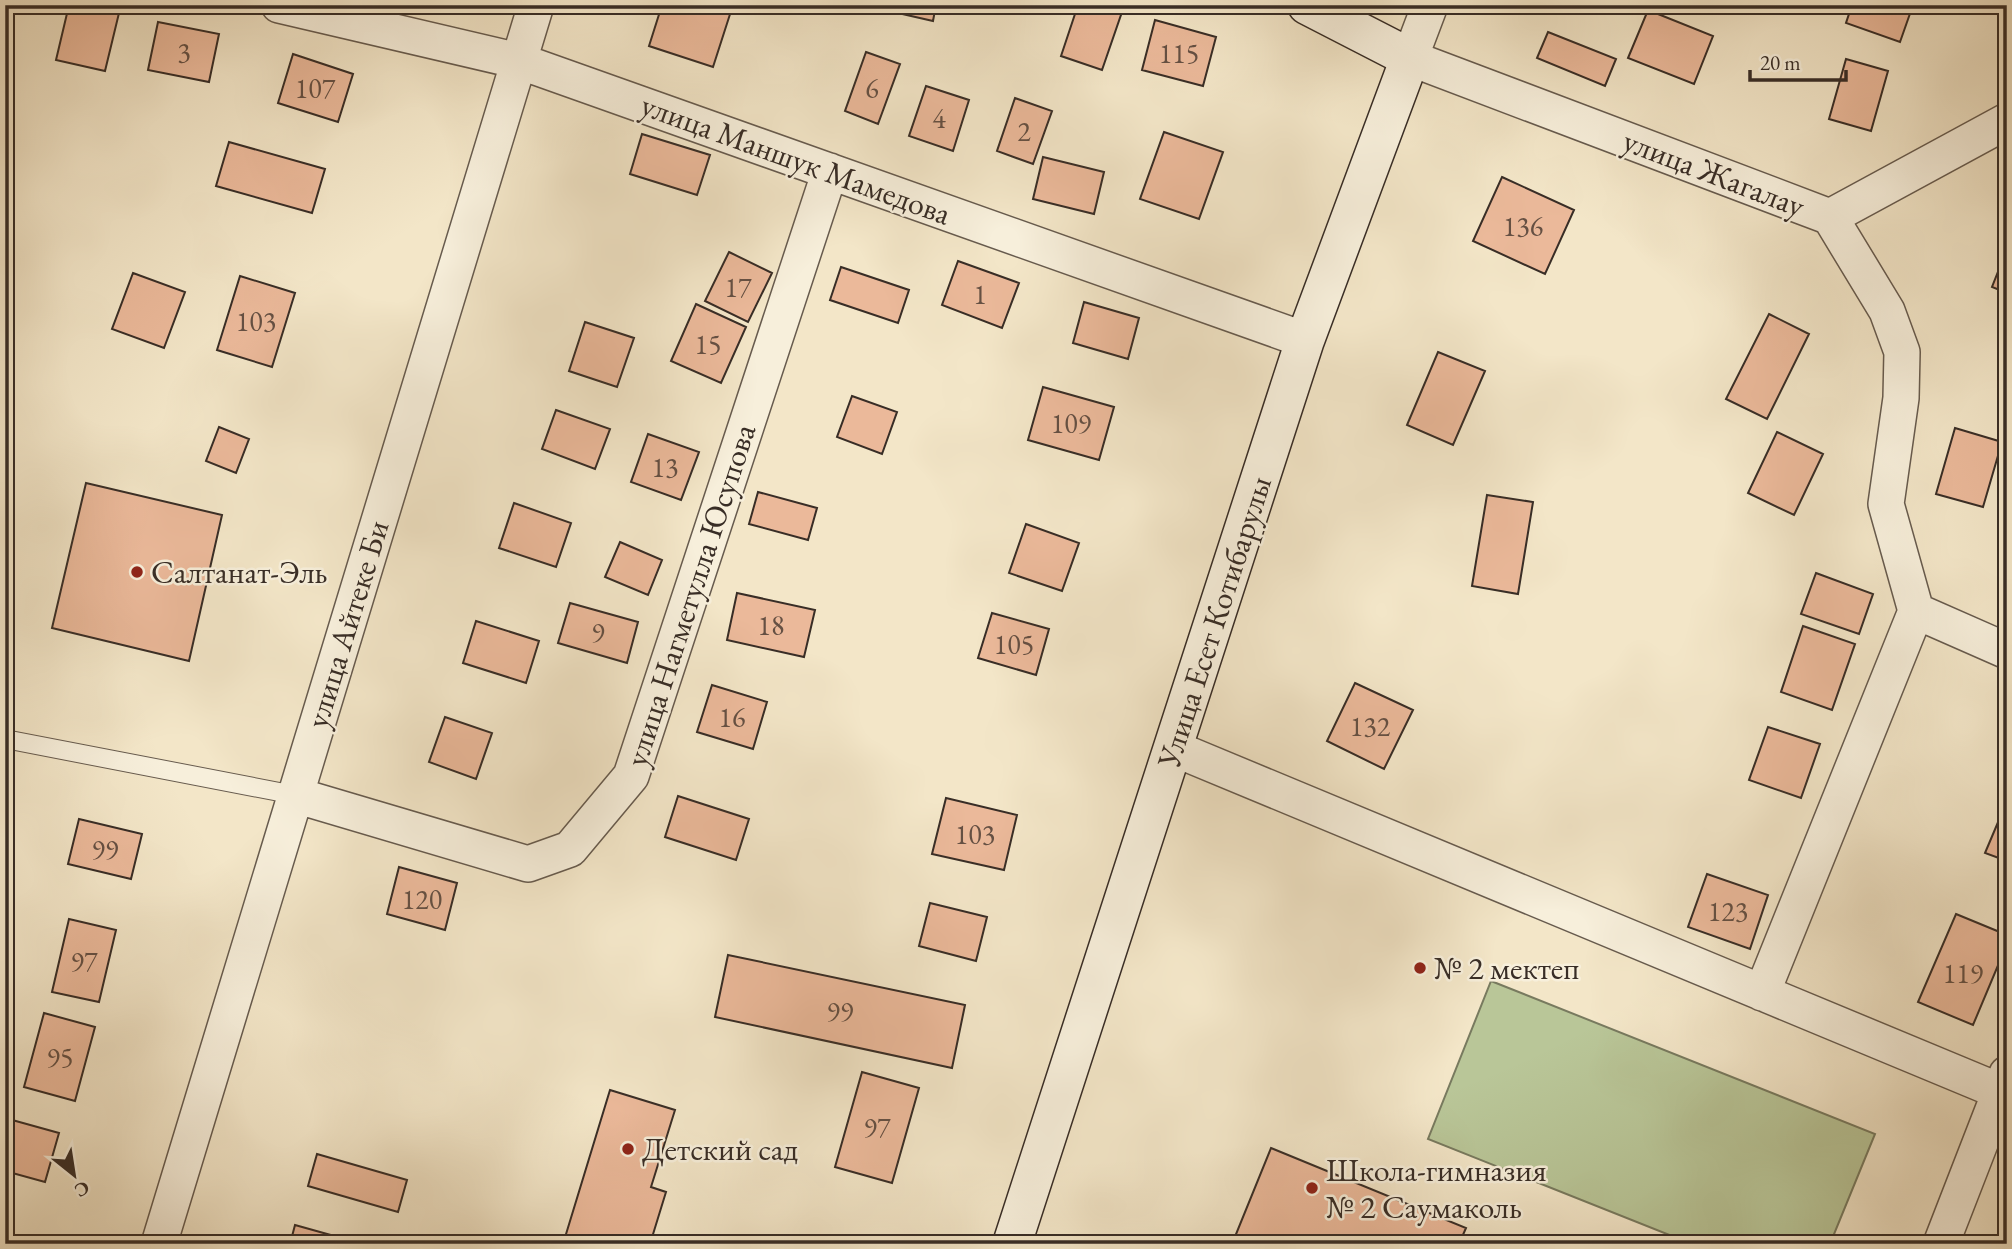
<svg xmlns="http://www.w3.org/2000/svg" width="2012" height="1249" viewBox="0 0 2012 1249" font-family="'EB Garamond',serif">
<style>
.green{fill:#b9c698;stroke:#787a5f;stroke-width:2}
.building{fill:#ebb99a;stroke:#382d26;stroke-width:2}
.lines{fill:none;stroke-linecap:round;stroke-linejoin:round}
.service-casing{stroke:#675b4e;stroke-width:20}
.minor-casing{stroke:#675b4e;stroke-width:38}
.secondary-casing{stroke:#382d26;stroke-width:41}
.service{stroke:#f7efdb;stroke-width:18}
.minor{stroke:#f7efdb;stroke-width:35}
.secondary{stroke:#f7efdb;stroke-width:38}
.poi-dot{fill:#8f2418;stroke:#f7efdb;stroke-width:2.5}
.labels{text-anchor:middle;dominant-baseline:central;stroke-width:5;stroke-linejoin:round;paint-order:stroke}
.number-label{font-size:28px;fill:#655043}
.street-label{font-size:32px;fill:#382d26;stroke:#f7efdb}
.poi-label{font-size:32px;fill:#382d26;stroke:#f7efdb;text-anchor:start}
</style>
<rect width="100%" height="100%" fill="#f3e6c8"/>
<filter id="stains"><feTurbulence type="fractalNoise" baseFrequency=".00286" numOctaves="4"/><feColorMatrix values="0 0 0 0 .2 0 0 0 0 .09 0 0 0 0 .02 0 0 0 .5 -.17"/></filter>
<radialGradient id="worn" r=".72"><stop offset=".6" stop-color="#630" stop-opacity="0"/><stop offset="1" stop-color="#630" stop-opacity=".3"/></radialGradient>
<path class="green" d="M1491,981L1875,1134L1830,1244H1692L1428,1139Z"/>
<path class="building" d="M69,5H90L119,13L105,71L56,60Z
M662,5H722L732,8L713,67L649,46Z
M890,5H936L933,21L889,11Z
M1078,5H1113L1123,9L1102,70L1061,56Z
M1852,5H1913L1900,42L1846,23Z
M1648,10L1713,36L1694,84L1628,58Z
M1155,20L1216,37L1203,86L1142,70Z
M158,22L219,34L209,82L148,70Z
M1548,32L1616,59L1605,86L1537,58Z
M866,52L900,64L878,124L845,111Z
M293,54L353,74L338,122L278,103Z
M1846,59L1888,71L1871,131L1829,119Z
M926,86L969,100L953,151L909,136Z
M1015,98L1052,111L1033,164L997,151Z
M1164,132L1223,152L1199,219L1140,199Z
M642,134L710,155L697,195L630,174Z
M229,142L325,169L312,213L216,186Z
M1043,157L1104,172L1094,214L1033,199Z
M1502,177L1574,210L1545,274L1473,241Z
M2007,249V293L1992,287Z
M729,252L772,273L748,322L705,301Z
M958,261L1019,283L1002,328L942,305Z
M841,267L909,290L898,323L830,300Z
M133,273L185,292L164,348L112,329Z
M240,276L295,293L272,367L217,350Z
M1084,302L1139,318L1128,359L1073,343Z
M696,304L746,327L721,383L671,361Z
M1769,314L1809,334L1767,419L1726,399Z
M585,322L634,338L617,387L569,371Z
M1438,352L1485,371L1453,445L1407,425Z
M1043,387L1114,407L1099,460L1028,440Z
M852,396L897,412L882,454L837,437Z
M556,410L610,429L595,469L542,449Z
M219,427L249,439L236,473L206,461Z
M1955,428L2002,442L1983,507L1936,494Z
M1777,432L1823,454L1794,515L1748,493Z
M648,434L699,452L681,500L631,482Z
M86,483L222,515L189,661L52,628Z
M758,492L817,508L808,540L749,524Z
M1487,495L1533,502L1518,594L1472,586Z
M514,503L571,523L556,567L499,548Z
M1026,524L1079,543L1062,591L1009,573Z
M620,542L662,560L648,595L605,577Z
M1816,573L1873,594L1859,634L1801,614Z
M737,593L815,610L804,657L727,640Z
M570,603L638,622L627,663L558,643Z
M992,613L1049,629L1036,675L978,658Z
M476,621L539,641L526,683L463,663Z
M1803,626L1855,644L1832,710L1781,692Z
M1355,683L1413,710L1384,769L1327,741Z
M712,685L767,702L753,749L697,732Z
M445,717L492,733L476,779L429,762Z
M1768,727L1820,744L1801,798L1749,780Z
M678,796L749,819L736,860L665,837Z
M946,798L1017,815L1004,870L932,854Z
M2007,801V861L1985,853Z
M79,819L142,834L131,879L68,864Z
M399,867L457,883L445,930L387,914Z
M1707,874L1768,895L1750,949L1688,927Z
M930,903L987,917L976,961L919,946Z
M1956,914L2007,935V944L1973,1025L1918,1002Z
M69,919L116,930L99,1002L52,992Z
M728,955L965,1005L952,1068L715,1017Z
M44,1013L95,1027L75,1101L24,1087Z
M862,1072L919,1088L892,1183L835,1167Z
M610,1090L675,1110L651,1187L666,1192L650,1244H563Z
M5,1118L59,1133L45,1182L5,1171Z
M1271,1148L1466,1228L1459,1244H1232Z
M317,1154L407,1180L398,1212L308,1186Z
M295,1225L363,1244H290Z"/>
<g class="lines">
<g class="service-casing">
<path id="service" d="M5,739L295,795"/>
</g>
<g class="minor-casing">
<path id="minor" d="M279,5L519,61L1305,340
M1430,5L1410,58L1830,217L2007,121
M1916,611L2007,651
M1173,748L1999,1091
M295,795L528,864L570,849L631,776L830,171
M1762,993L1916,611L1886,504L1901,398L1902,352L1887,311L1830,217
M159,1244L536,5
M1941,1244L2007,1074"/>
</g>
<g class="secondary-casing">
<path id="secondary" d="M1012,1244L1305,340L1410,58L1307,5"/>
</g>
<use href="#service" class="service"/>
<use href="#minor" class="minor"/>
<use href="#secondary" class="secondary"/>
</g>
<g class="poi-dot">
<circle cx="137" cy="572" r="7"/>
<circle cx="1420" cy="968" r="7"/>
<circle cx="628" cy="1149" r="7"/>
<circle cx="1312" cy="1188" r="7"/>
</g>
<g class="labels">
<g class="number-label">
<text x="184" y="52">3</text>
<text x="1179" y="53">115</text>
<text x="315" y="88">107</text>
<text x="872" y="88">6</text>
<text x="939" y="118">4</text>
<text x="1024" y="131">2</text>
<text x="1523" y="226">136</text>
<text x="738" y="287">17</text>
<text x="980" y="294">1</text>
<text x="256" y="321">103</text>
<text x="708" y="344">15</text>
<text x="1071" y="423">109</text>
<text x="665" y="467">13</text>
<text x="771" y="625">18</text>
<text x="598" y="632">9</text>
<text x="1014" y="644">105</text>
<text x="732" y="717">16</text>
<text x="1370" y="726">132</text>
<text x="975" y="834">103</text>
<text x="105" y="849">99</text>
<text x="422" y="899">120</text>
<text x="1728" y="911">123</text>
<text x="84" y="961">97</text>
<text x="1963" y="973">119</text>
<text x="840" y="1011">99</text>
<text x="60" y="1057">95</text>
<text x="877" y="1127">97</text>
</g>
<g class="street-label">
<text transform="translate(796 159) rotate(20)">улица Маншук Мамедова</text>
<text transform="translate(1714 173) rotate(21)">улица Жагалау</text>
<text transform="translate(690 595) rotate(-72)">улица Нагметулла Юсупова</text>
<text transform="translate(1214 622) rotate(-72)">Улица Есет Котибарулы</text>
<text transform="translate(347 624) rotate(-73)">улица Айтеке Би</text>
</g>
<g class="poi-label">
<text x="151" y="572">Салтанат-Эль</text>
<text x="1434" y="968">№ 2 мектеп</text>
<text x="642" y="1149">Детский сад</text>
<text x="1326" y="1170">Школа-гимназия<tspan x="1326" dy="37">№ 2 Саумаколь</tspan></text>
</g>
</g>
<rect width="2012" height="1249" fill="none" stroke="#f3e6c8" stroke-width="28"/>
<rect x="7" y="7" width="1998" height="1235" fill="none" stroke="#382d26" stroke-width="3.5"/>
<rect x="14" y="14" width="1984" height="1221" fill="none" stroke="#382d26" stroke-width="2"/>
<g transform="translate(74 1175) rotate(150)" stroke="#f7efdb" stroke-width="5" paint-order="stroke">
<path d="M0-5L12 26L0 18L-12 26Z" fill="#382d26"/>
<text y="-10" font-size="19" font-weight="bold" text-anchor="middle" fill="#382d26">С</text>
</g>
<path d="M1750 70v10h96v-10" fill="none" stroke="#382d26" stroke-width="3.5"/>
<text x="1760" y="70" font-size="21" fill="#382d26" stroke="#f7efdb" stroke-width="5" paint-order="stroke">20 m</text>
<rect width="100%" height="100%" filter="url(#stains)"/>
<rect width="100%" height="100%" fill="url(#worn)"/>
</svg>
